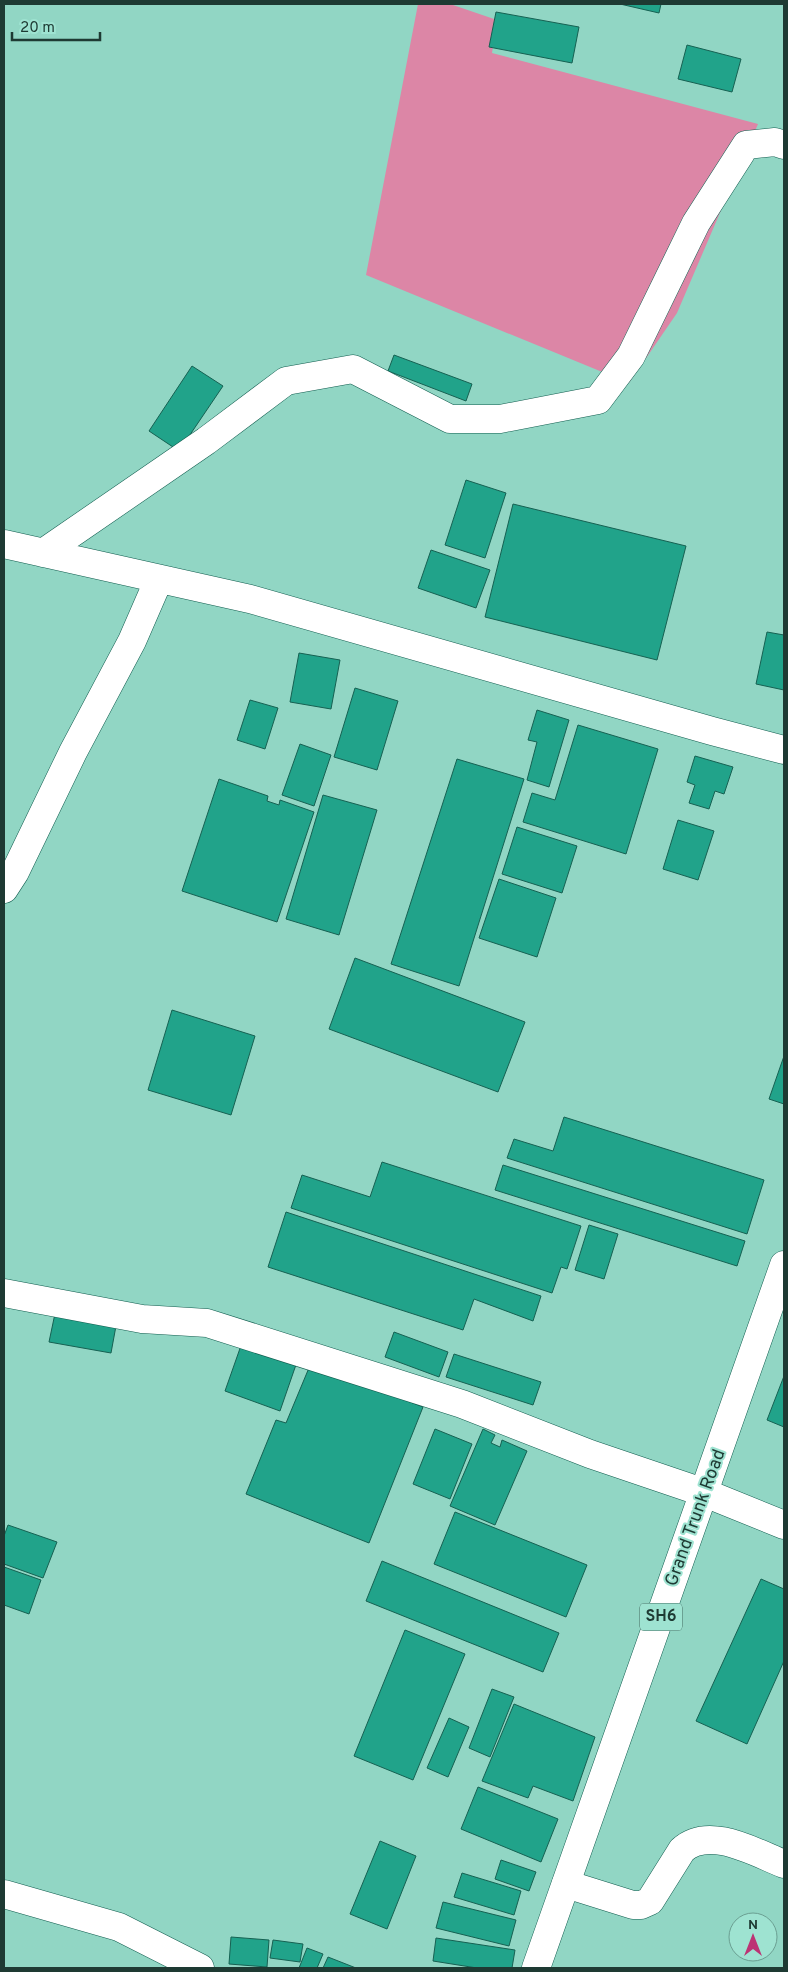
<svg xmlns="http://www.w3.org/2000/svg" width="788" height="1972" viewBox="0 0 788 1972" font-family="Overpass,sans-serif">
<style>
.water{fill:#dc86a6}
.building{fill:#21a38a;stroke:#166152}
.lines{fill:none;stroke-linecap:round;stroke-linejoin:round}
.minor-casing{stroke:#115d4f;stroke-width:29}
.major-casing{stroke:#115d4f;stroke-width:29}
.minor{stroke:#fff;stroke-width:28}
.major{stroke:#fff;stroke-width:28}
.labels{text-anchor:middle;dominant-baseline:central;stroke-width:4;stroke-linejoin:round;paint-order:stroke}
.shield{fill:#9ee3d1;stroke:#446d62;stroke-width:1}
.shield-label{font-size:16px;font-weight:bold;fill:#1e3a33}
.street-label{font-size:18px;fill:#1e3a33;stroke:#9ee3d1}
</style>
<rect width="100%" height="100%" fill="#91d6c4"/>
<path class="water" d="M418,4H450L497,20L492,53L758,124L677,313L629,383L366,275Z"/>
<path class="building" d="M620,4H661L659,13Z
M496,12L579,27L572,63L489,47Z
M687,45L741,59L732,92L678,79Z
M394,355L472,384L466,401L388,371Z
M192,366L223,386L179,451L149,431Z
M466,480L506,493L485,558L445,545Z
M513,504L686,546L657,660L485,617Z
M431,550L490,570L476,608L418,588Z
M767,632L784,635V690L756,684Z
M299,653L340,660L331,709L290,702Z
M355,688L398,701L377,770L334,757Z
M250,700L278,708L265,749L237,740Z
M537,710L569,720L549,787L527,780L537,742L528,740Z
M578,725L658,749L626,854L523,822L532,793L555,800Z
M300,744L331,755L314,806L282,795Z
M695,756L733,767L724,794L715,791L709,809L689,803L695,785L687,782Z
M457,759L524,779L459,986L391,964Z
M219,779L268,796L267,801L279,805L280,800L314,812L277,922L182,891Z
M323,795L377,810L339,935L286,919Z
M678,820L714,831L698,880L663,869Z
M517,827L577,846L562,893L502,874Z
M499,879L556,898L537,957L479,938Z
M355,958L525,1022L498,1092L329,1029Z
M172,1010L255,1036L231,1115L148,1090Z
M784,1056V1104L769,1099Z
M564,1117L764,1180L747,1234L507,1158L514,1139L553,1151Z
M382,1162L581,1226L567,1269L561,1267L552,1293L291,1208L302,1175L370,1197Z
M503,1165L745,1241L737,1266L495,1190Z
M286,1212L541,1296L533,1321L474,1299L463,1330L268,1267Z
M589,1225L618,1234L604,1279L575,1270Z
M57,1304L118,1315L111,1353L49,1342Z
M394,1332L448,1352L439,1377L385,1357Z
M244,1337L299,1356L280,1411L225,1391Z
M454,1354L541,1382L533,1405L446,1377Z
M311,1363L423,1407L369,1543L246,1494L276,1420L286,1423Z
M784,1376V1427L767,1420Z
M435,1429L472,1444L450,1499L413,1484Z
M483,1429L495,1435L491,1443L500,1447L502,1440L527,1451L495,1525L450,1506Z
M455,1512L587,1565L566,1617L434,1564Z
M8,1525L57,1542L43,1578L4,1564V1536Z
M382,1561L559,1633L543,1672L366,1601Z
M4,1567L41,1580L29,1614L4,1605Z
M761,1579L784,1589V1661L747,1744L696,1721Z
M405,1630L465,1654L413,1780L354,1756Z
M492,1689L514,1697L490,1757L469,1748Z
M514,1704L595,1737L573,1801L533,1786L528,1798L482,1781Z
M449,1718L469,1727L448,1777L427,1768Z
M478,1787L558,1819L541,1862L461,1829Z
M380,1841L416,1856L387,1929L350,1914Z
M501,1860L536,1872L529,1891L495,1879Z
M462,1873L521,1891L514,1915L454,1897Z
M443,1902L516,1920L509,1946L436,1928Z
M231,1937L269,1940L267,1967L229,1964Z
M436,1938L515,1950L512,1968H477L433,1961Z
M273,1940L303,1944L300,1962L270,1958Z
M307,1948L323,1954L317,1968H299Z
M328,1957L356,1968H323Z"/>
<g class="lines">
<g class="minor-casing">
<path id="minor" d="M4,544L250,599L712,731L784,750
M43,553L206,441L286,381L353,369L450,419H500L598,400L631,356L696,223L746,145L775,142L784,145
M4,889L15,872L73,752L132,641L159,579
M4,1293L142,1319L207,1323L462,1404L590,1454L705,1493L784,1525
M566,1884L633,1905H641L650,1901L682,1850C709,1825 756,1853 784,1864
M4,1894L119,1927L200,1968"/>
</g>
<g class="major-casing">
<path id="major" d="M536,1968L784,1265"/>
</g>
<use href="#minor" class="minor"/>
<use href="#major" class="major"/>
</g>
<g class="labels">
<rect class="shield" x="640" y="1603.5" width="42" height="27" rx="4"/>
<g class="shield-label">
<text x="661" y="1617">SH6</text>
</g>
<g class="street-label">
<text transform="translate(696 1518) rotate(-70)">Grand Trunk Road</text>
</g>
</g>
<rect width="788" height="1972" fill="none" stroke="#1e3a33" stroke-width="10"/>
<g transform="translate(753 1937)"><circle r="24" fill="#9ee3d1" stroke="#6b9f92"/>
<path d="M0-4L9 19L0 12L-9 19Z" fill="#bc3474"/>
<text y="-8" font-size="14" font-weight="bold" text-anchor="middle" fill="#1e3a33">N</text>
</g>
<path d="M12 32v8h88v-8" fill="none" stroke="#1e3a33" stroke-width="2.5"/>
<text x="20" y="32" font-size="15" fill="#1e3a33" stroke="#9ee3d1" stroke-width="4" paint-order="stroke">20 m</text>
</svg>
